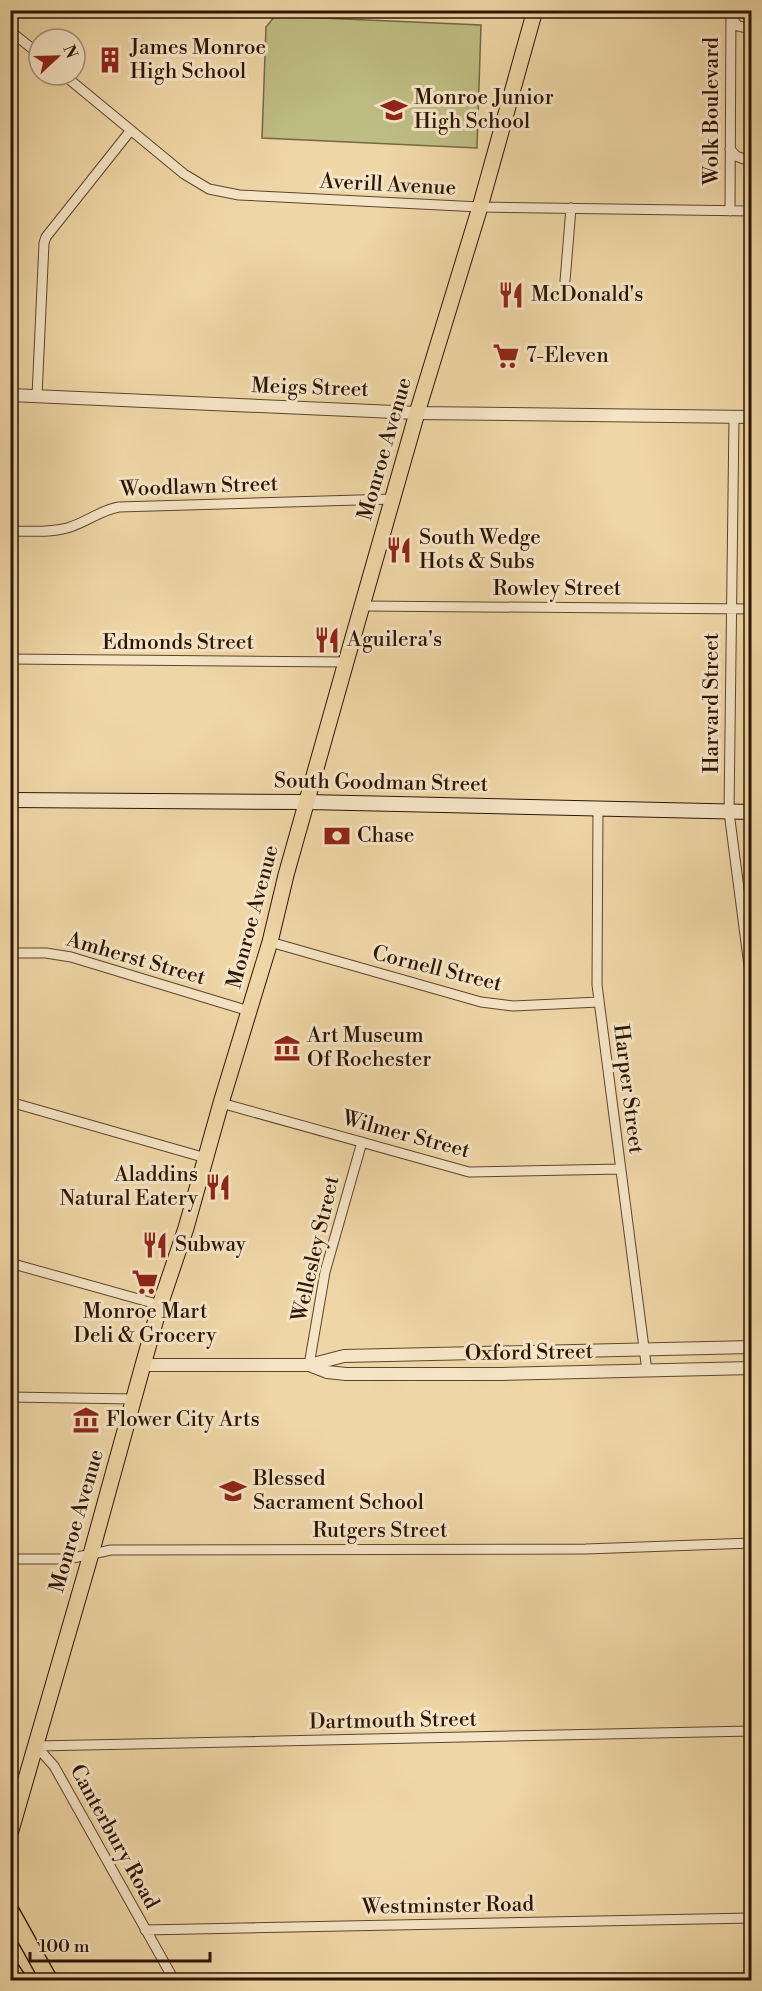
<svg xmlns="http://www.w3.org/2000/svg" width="762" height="1991" viewBox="0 0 762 1991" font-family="'Libre Bodoni',serif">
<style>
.green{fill:#bebd83;stroke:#756944;stroke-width:1.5}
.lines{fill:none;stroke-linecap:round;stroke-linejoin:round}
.minor-casing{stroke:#5d452d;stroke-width:11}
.tertiary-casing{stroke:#5d452d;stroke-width:14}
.secondary-casing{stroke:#2c1505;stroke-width:16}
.primary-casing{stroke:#2c1505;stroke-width:17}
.motorway-casing{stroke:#2c1505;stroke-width:19}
.minor{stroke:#f5e4c5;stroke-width:9}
.tertiary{stroke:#f5e4c5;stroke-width:12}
.secondary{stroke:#f5e4c5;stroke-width:14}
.primary{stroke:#efd6a6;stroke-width:15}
.motorway{stroke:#efd6a6;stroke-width:16}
.labels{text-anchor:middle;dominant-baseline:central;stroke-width:6;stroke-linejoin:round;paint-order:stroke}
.poi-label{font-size:21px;fill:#2c1505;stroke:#f5e4c5;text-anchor:start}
.street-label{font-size:21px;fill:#2c1505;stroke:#f5e4c5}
</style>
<rect width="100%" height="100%" fill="#efd6a6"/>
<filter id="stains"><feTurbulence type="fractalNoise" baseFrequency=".00333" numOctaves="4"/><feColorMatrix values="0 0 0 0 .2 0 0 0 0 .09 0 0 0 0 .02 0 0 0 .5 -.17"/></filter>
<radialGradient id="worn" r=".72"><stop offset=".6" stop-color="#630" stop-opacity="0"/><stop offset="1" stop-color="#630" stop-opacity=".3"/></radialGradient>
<path class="green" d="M275,16L481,25L477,148L262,138L266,27Z"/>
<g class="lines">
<g class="minor-casing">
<path id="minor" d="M731,17L738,26L752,29
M10,31L39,54
M64,75L184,174L209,189L239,195L480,207L752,211
M730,149L736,156L752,162
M730,211L731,10
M565,281L571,208
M37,396L44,243L46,237L131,130
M734,417L729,812L752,989
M10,531C29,531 49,533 67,528C86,523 100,510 119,507L393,499
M362,606L752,609
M10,659L346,662
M598,809L597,985L647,1371
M270,942L481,1002L513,1006L599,1002
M10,953H46L71,957L249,1011
M10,1102L206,1158
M221,1103L469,1172L621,1169
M10,1263L160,1305
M309,1365L325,1272L362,1142
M10,1397L133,1399
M10,1559H68L111,1550L586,1549L752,1543
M36,1746L752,1731
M36,1746L54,1766L174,1980
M145,1930L752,1918"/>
</g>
<g class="tertiary-casing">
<path id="tertiary" d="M10,395L417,413L752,417
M143,1365H309L344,1356L752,1347
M309,1365L327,1372L346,1374H502L752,1368"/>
</g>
<g class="secondary-casing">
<path id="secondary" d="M10,800L307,802L752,812"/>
</g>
<g class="primary-casing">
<path id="primary" d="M10,1834L91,1554L143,1365L160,1305L186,1228L221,1103L270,942L286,875L346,662L417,413L480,207L535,10"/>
</g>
<g class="motorway-casing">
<path id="motorway" d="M10,1910L49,1980
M10,1968L18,1980"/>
</g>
<use href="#minor" class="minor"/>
<use href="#tertiary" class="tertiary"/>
<use href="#secondary" class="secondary"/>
<use href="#primary" class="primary"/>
<use href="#motorway" class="motorway"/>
</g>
<defs>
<g id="building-bare" transform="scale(2.07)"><path d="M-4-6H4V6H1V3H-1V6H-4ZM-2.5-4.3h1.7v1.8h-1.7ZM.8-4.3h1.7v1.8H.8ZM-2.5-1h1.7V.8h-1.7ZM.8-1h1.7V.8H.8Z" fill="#8f2418" stroke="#f5e4c5" stroke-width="2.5" paint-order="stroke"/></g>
<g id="school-bare" transform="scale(2.07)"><path d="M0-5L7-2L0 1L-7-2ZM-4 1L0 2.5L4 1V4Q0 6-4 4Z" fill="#8f2418" stroke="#f5e4c5" stroke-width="2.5" paint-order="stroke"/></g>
<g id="restaurant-bare" transform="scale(2.07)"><path d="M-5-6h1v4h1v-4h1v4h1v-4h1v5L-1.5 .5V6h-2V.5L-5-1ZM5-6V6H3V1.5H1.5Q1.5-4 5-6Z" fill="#8f2418" stroke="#f5e4c5" stroke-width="2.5" paint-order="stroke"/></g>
<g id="supermarket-bare" transform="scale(2.07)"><path d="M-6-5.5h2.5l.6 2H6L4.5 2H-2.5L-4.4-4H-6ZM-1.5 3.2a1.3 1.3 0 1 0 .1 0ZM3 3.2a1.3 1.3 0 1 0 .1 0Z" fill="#8f2418" stroke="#f5e4c5" stroke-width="2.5" paint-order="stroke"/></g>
<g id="bank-bare" transform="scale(2.07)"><path d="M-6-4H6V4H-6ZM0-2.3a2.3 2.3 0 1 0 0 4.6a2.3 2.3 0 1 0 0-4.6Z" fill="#8f2418" stroke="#f5e4c5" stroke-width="2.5" paint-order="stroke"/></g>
<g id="museum-bare" transform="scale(2.07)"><path d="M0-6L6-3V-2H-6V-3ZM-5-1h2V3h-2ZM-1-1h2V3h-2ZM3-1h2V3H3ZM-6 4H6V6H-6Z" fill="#8f2418" stroke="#f5e4c5" stroke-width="2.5" paint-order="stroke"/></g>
</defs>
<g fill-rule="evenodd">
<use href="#building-bare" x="110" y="60"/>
<use href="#school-bare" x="394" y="110"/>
<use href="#restaurant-bare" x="511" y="295"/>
<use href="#supermarket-bare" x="506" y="356"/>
<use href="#restaurant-bare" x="399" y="550"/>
<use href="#restaurant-bare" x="327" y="640"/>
<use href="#bank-bare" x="337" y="836"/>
<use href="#museum-bare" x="287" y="1048"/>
<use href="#restaurant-bare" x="218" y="1187"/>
<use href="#restaurant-bare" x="155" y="1245"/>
<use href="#supermarket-bare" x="145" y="1282"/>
<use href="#museum-bare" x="86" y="1420"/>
<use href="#school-bare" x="233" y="1491"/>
</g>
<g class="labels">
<g class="poi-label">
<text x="130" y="48">James Monroe<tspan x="130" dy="24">High School</tspan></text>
<text x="414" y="98">Monroe Junior<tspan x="414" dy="24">High School</tspan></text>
<text x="531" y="295">McDonald's</text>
<text x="526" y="356">7-Eleven</text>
<text x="419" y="538">South Wedge<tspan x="419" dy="24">Hots &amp; Subs</tspan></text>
<text x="347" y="640">Aguilera's</text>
<text x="357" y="836">Chase</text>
<text x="307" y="1036">Art Museum<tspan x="307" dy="24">Of Rochester</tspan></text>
<text x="198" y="1175" text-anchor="end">Aladdins<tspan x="198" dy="24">Natural Eatery</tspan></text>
<text x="175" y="1245">Subway</text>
<text x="145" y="1312" text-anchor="middle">Monroe Mart<tspan x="145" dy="24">Deli &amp; Grocery</tspan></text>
<text x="106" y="1420">Flower City Arts</text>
<text x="253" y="1479">Blessed<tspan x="253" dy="24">Sacrament School</tspan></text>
</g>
<g class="street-label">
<text transform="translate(712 111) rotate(-90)">Wolk Boulevard</text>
<text transform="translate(388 185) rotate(3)">Averill Avenue</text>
<text transform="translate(310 388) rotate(2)">Meigs Street</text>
<text transform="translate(385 449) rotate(-74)">Monroe Avenue</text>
<text transform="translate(199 487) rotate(-2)">Woodlawn Street</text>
<text x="557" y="589">Rowley Street</text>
<text x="178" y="643">Edmonds Street</text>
<text transform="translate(712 703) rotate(-90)">Harvard Street</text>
<text transform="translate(381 783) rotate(1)">South Goodman Street</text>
<text transform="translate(253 917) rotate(-75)">Monroe Avenue</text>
<text transform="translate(136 959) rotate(16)">Amherst Street</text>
<text transform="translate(437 969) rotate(14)">Cornell Street</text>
<text transform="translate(628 1089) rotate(83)">Harper Street</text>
<text transform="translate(406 1135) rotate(15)">Wilmer Street</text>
<text transform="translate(316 1249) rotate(-77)">Wellesley Street</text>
<text transform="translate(529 1353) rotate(-1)">Oxford Street</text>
<text transform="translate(77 1521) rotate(-74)">Monroe Avenue</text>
<text x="380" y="1531">Rutgers Street</text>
<text transform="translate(393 1721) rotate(-1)">Dartmouth Street</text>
<text transform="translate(114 1837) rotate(61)">Canterbury Road</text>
<text transform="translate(448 1906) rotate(-1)">Westminster Road</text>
</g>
</g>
<rect width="762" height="1991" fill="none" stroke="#efd6a6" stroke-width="36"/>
<rect x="12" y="12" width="738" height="1967" fill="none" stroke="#2c1505" stroke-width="3"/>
<rect x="18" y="18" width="726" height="1955" fill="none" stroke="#2c1505" stroke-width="1.5"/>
<g transform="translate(57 57) rotate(68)"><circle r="28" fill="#f5e4c5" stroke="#a59178" stroke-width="1.5"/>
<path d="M0-4.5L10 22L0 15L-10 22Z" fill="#8f2418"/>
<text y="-9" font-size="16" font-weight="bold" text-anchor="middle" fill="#2c1505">N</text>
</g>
<path d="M30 1952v9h180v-9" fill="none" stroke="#2c1505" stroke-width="3"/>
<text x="39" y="1952" font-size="18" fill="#2c1505" stroke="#f5e4c5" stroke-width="4.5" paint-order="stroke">100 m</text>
<rect width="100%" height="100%" filter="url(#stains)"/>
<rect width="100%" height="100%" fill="url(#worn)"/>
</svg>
